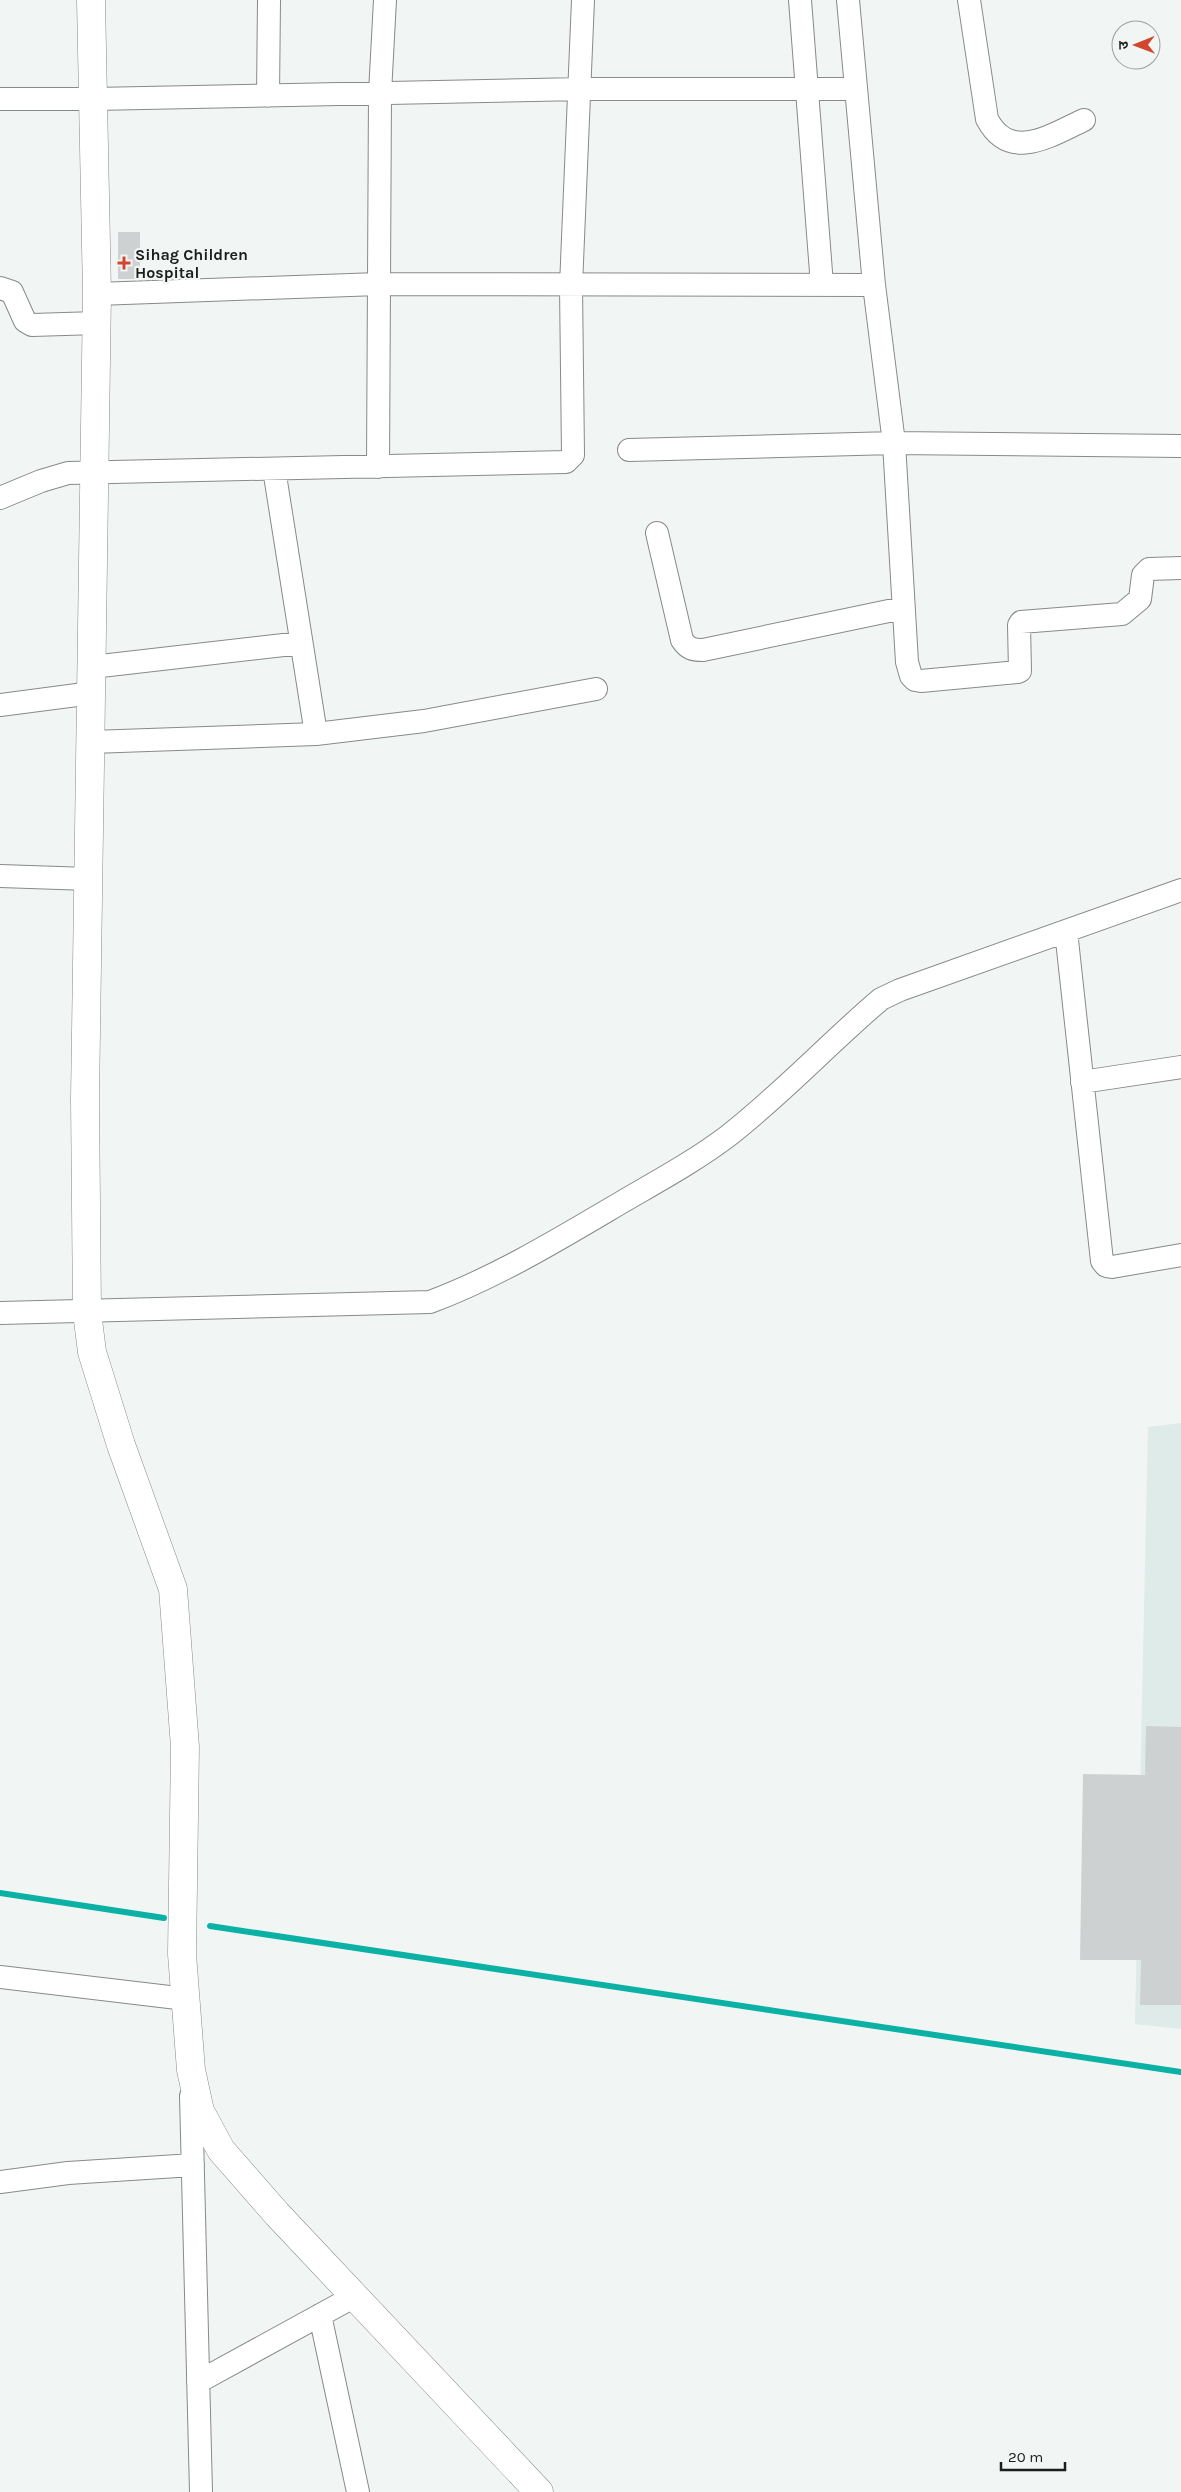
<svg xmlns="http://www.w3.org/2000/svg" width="1181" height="2492" viewBox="0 0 1181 2492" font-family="Karla,'Noto Sans Devanagari',sans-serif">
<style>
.built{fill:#deebe9}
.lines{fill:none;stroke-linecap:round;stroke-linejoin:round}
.stream{stroke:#0ab1a4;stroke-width:6}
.building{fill:#ced1d1}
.minor-casing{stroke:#868a89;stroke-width:24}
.tertiary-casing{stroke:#868a89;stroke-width:29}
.minor{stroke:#fff;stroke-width:22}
.tertiary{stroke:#fff;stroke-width:28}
.poi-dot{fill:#d1462f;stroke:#f1f5f4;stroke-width:2}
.labels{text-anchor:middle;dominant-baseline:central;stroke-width:4.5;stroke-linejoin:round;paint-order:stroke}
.poi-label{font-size:16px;font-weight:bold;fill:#1c1d1d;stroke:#f1f5f4;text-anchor:start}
</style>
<rect width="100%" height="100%" fill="#f1f5f4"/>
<path class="built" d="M1181,1423V2029L1135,2024L1148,1427Z"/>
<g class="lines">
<path class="stream" d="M0,1893L164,1918
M210,1926L1181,2072"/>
</g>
<path class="building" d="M118,232H140V279H118Z
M1146,1726L1181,1727V2005H1140L1141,1960H1080L1083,1774L1145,1775Z"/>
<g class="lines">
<g class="minor-casing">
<path id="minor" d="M800,0L822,285
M848,0L874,285L894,443L907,662L911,676L915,680L921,681L1018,672L1020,671L1019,625L1021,622L1122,614L1140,599L1143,575L1149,569L1181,568
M969,0L987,119C1010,163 1051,135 1084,120
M268,96L269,0
M0,99H94L581,89H856
M0,288L12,292L25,321L32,325L97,323
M97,294L378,284L874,285
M629,450L894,443L1181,446
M378,467L380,93L385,0
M274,469L316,734
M0,498L41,481L68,473L566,462L573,455L571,286L583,0
M657,533L682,640C688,649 693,650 703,650L903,608
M92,667L301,643
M0,705L92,693
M91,742L316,734L424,721L596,689
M0,876L89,879
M1066,931L1102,1261L1106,1266L1112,1267L1181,1255
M1082,1082L1181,1067
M0,1313L430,1302C497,1277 561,1238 622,1202C658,1181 695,1161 728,1136C782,1094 829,1043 881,999L900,990L1181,890
M0,1977L186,1999
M191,2096L201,2492
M0,2182L68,2173L193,2165
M320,2315L358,2492
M198,2382L355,2296"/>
</g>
<g class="tertiary-casing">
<path id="tertiary" d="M91,0L97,294L85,1099L87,1312L92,1352L121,1445L173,1589L185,1747L182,1954L191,2070L200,2111L221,2150L277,2214L539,2492"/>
</g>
<use href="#minor" class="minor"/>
<use href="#tertiary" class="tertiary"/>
</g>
<path class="poi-dot" d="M121.5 255.5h5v5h5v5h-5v5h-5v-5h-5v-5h5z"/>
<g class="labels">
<g class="poi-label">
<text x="135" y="254">Sihag Children<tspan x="135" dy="18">Hospital</tspan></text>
</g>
</g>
<g transform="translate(1136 45) rotate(269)"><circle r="24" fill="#f1f5f4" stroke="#9c9f9e"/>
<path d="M0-4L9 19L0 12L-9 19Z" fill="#d1462f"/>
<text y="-8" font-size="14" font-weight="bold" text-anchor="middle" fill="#1c1d1d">उ</text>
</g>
<path d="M1001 2462v8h64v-8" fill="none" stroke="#1c1d1d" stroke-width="2.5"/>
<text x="1008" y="2462" font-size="15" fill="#1c1d1d" stroke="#f1f5f4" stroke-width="4" paint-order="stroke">20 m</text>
</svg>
